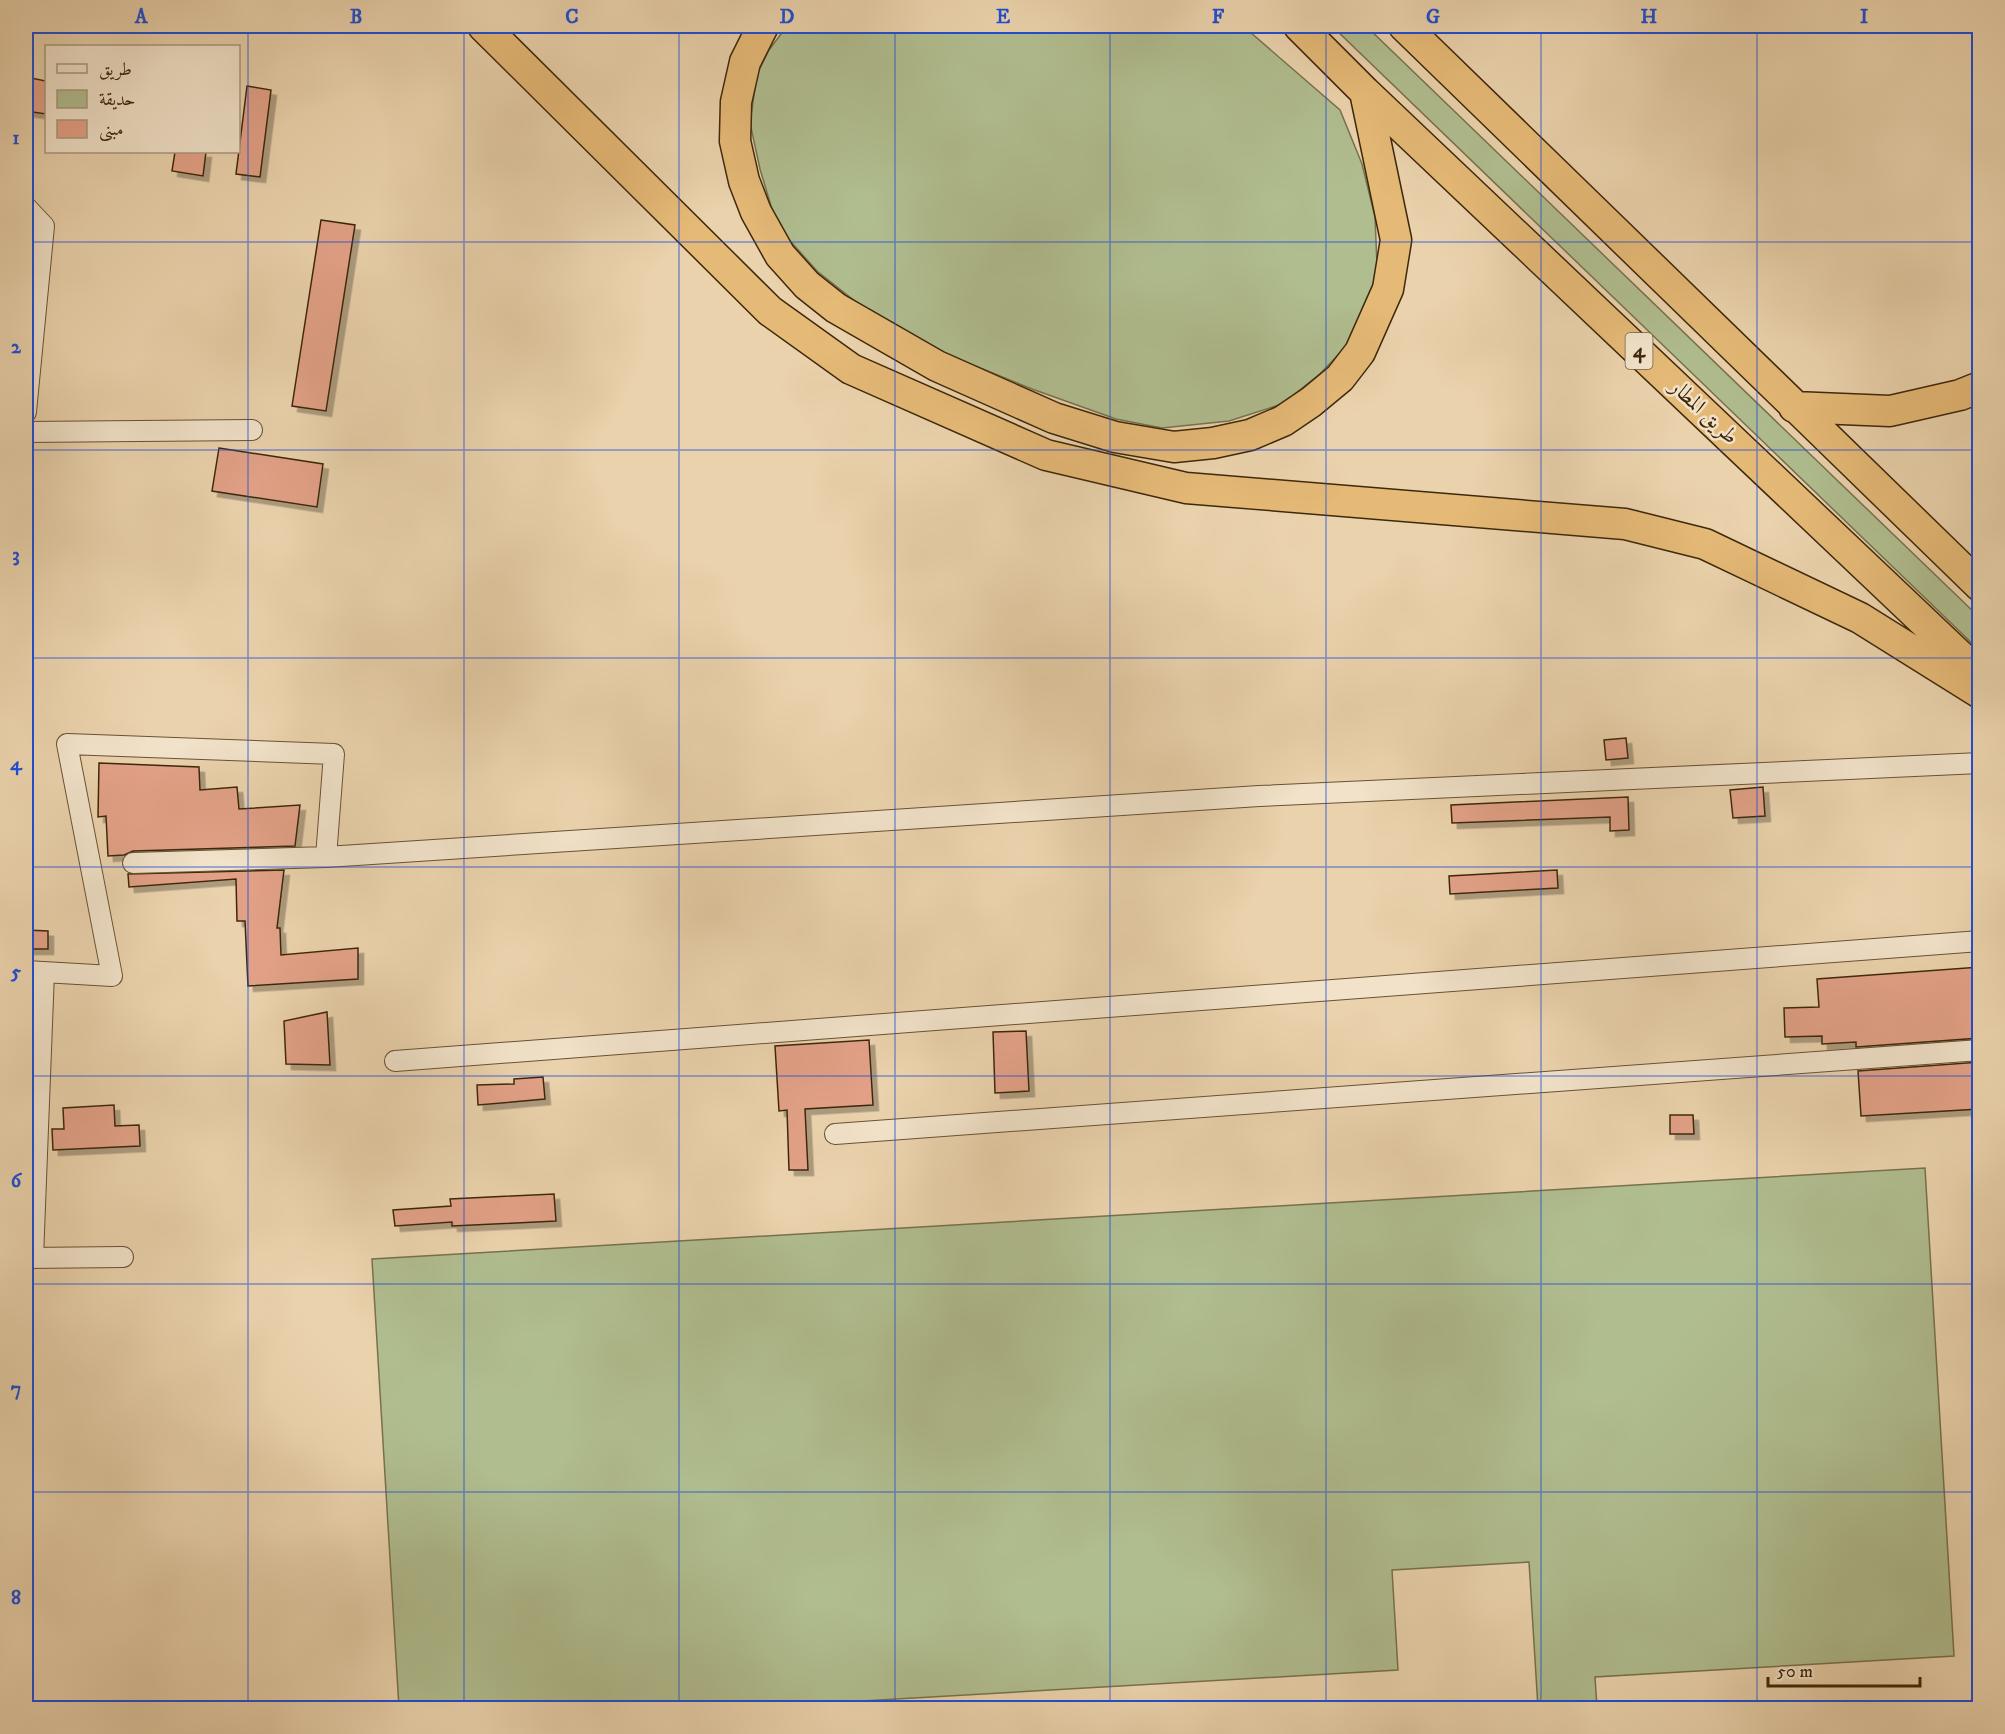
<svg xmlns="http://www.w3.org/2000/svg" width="2005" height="1734" viewBox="0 0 2005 1734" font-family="'IM FELL DW Pica',Amiri,serif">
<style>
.green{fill:#b0bd8f;stroke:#77724d;stroke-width:1.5}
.building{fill:#e2a187;stroke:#3e280b;stroke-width:1.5;filter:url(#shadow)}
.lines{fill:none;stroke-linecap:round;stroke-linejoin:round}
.minor-casing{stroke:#695233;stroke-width:22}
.highway-casing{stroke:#3e280b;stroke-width:33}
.minor{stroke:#f1e2c9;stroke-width:20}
.highway{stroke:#e5b976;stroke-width:30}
.grid{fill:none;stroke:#1d4ed8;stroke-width:1.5;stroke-opacity:0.55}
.labels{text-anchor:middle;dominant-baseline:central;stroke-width:5;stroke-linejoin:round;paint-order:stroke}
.shield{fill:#f1e2c9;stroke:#746044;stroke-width:1.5}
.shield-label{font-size:21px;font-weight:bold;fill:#3e280b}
.street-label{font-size:22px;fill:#3e280b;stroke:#f1e2c9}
.neatline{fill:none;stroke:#1d4ed8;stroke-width:2}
.grid-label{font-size:20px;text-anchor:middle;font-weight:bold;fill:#1d4ed8}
</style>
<defs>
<filter id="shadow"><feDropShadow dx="5.5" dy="5.5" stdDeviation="0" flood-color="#0004"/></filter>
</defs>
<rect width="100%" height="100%" fill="#ead2ac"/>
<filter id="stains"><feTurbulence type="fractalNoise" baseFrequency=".00333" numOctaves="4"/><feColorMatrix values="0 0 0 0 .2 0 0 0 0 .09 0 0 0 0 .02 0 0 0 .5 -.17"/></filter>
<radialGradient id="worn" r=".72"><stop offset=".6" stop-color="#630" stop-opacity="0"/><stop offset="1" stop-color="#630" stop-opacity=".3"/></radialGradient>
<path class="green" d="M787,26H1243L1340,110L1362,164L1375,217L1377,265L1369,306L1350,342L1320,374L1282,404L1229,421L1162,428L1116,419L1032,389L946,354L879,320L817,271L777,226L760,169L750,123L757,74L769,50Z
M1332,26H1366L1979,617V650Z
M1925,1168L1954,1656L1595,1677L1597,1708H1538L1529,1562L1392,1570L1398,1670L739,1708H399L372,1259Z"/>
<path class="building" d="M26,77L46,81V114L26,111Z
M247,86L271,90L260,177L236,174Z
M175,152H206L203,176L172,171Z
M321,220L355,225L326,411L292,406Z
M219,448L323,464L317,507L212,491Z
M1626,738L1628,758L1606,760L1604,740Z
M99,763L199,767L200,790L237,787L239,809L300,805L295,846L133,851L124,855L108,856L106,816L98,817Z
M1763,787L1765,816L1733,818L1730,790Z
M1628,797L1629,830L1610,831V817L1452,823L1451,805Z
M284,870L277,928H280L281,955L358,948V979L248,986L245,921H237L236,879L129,887L128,874Z
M1557,870L1558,888L1450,894L1449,876Z
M26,930L48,931V949H26Z
M1980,967V1038L1856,1047V1042L1822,1044V1036L1785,1037L1784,1008L1819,1007L1817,979Z
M327,1012L330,1065L286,1064L284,1021Z
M1026,1031L1029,1091L995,1093L993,1032Z
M869,1040L873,1105L805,1109L808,1170H789L787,1110L779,1111L775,1046Z
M1980,1062V1109L1861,1116L1858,1071Z
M543,1077L545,1099L478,1105L477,1085L514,1084V1079Z
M114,1105L115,1126L139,1125L140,1146L53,1150L52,1129H64L63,1108Z
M1670,1115H1693L1694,1134H1670Z
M554,1194L556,1221L452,1226V1222L395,1226L393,1210L451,1206L450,1199Z"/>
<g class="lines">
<g class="minor-casing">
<path id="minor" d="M26,207L44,226L26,412
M26,432L252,430
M326,857L1259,796L1980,763
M26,971L112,976L67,744L334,754L326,857L133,863
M395,1061L1980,941
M835,1134L1980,1050
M26,1258L123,1257
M33,1258L44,972"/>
</g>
<g class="highway-casing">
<path id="highway" d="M483,26L770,311L851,369L1046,455L1186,488L1625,524L1705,544L1860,618L1980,693
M763,26L745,62L736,102L735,141L744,181L756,212L780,255L807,285L836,308L937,366L1054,418L1115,437L1174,447L1213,443L1250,435L1283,421L1311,402L1340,378L1360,352L1388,289L1396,240L1365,92
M1299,26L1365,92L1980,675
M1404,26L1980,586
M1794,407L1890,411L1960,395L1980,387"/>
</g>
<use href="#minor" class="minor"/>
<use href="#highway" class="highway"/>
</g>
<path class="grid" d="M248,26V1708M464,26V1708M679,26V1708M895,26V1708M1110,26V1708M1326,26V1708M1541,26V1708M1757,26V1708M26,242H1980M26,450H1980M26,658H1980M26,867H1980M26,1076H1980M26,1284H1980M26,1492H1980"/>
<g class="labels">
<rect class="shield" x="1625.5" y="333" width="27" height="36" rx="4.5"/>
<g class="shield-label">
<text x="1639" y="351">4</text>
</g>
<g class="street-label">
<text transform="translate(1704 412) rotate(43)">طريق المطار</text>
</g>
</g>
<rect width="2005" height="1734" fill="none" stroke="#ead2ac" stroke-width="66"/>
<rect x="45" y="45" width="195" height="108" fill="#f1e2c9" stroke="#a9987d" stroke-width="1.5"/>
<rect x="57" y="64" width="30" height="9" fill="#f1e2c9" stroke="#a9987d" stroke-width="1.5"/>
<text x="99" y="75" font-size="18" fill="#3e280b">طريق</text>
<rect x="57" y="90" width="30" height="18" fill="#b0bd8f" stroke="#a9987d" stroke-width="1.5"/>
<text x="99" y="105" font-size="18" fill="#3e280b">حديقة</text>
<rect x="57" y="120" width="30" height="18" fill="#e2a187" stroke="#a9987d" stroke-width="1.5"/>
<text x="99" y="135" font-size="18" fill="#3e280b">مبنى</text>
<path d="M1768 1677v9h152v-9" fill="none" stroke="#3e280b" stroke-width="3"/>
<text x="1777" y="1677" font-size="18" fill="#3e280b" stroke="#f1e2c9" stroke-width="4.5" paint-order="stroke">50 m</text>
<rect x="33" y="33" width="1939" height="1668" class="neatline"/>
<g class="grid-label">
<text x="141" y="23">A</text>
<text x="356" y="23">B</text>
<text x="572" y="23">C</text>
<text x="787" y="23">D</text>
<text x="1003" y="23">E</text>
<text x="1218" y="23">F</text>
<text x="1433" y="23">G</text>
<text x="1649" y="23">H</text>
<text x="1864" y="23">I</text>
<text x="16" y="144">1</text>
<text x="16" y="353">2</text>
<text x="16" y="561">3</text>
<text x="16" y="770">4</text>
<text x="16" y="978">5</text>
<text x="16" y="1187">6</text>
<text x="16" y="1395">7</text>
<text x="16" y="1604">8</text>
</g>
<rect width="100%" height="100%" filter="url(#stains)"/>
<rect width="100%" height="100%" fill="url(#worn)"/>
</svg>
